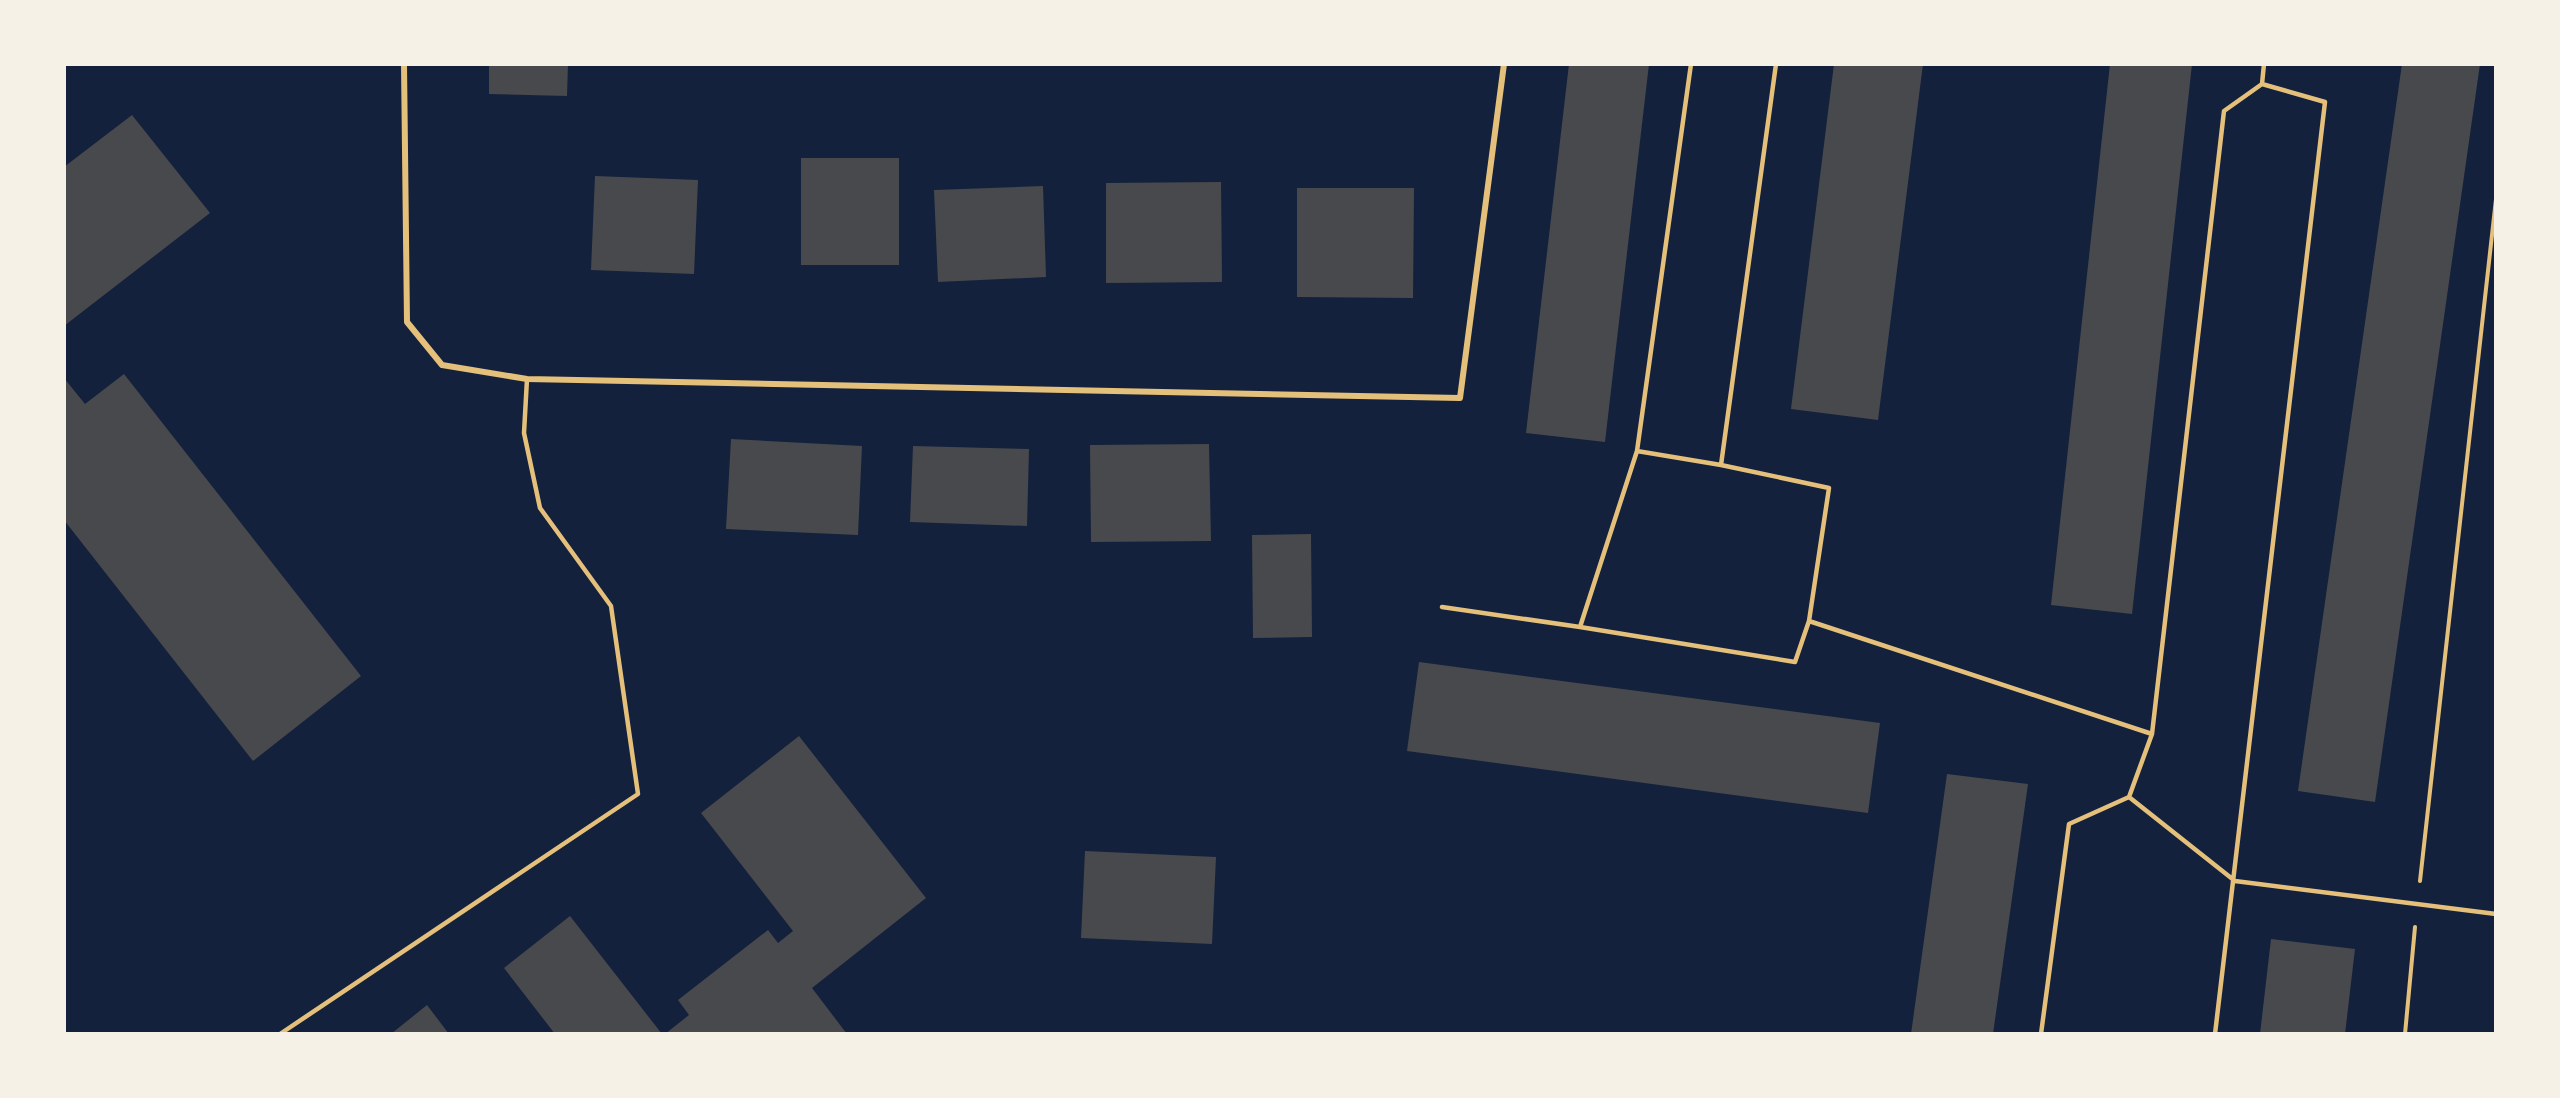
<svg xmlns="http://www.w3.org/2000/svg" width="2560" height="1098" viewBox="0 0 2560 1098" font-family="'DM Sans',sans-serif">
<style>
.building{fill:#48494c}
.lines{fill:none;stroke-linecap:round;stroke-linejoin:round}
.path{stroke:#e5c07b;stroke-width:4}
.service{stroke:#e5c07b;stroke-width:4.5}
.minor{stroke:#e5c07b;stroke-width:6}
</style>
<rect width="100%" height="100%" fill="#14213d"/>
<path class="building" d="M489,64H568L567,96L489,94Z
M1569,64H1649L1605,442L1526,433Z
M1834,64H1923L1878,420L1791,409Z
M2110,64H2192L2132,614L2051,605Z
M2402,64H2480L2375,802L2298,791Z
M132,115L210,213L64,326V167Z
M801,158H899V265H801Z
M595,176L698,180L694,274L591,270Z
M1221,182L1222,282L1106,283V183Z
M1043,186L1046,277L938,282L934,190Z
M1297,188H1414L1413,298L1297,297Z
M124,374L361,676L253,761L64,520V378L85,404Z
M731,439L862,446L858,535L726,529Z
M1209,444L1211,541L1091,542L1090,445Z
M913,446L1029,449L1027,526L910,522Z
M1311,534L1312,637L1253,638L1252,535Z
M1419,662L1880,723L1868,813L1407,751Z
M799,736L926,898L812,988L847,1034H665L689,1015L678,1000L768,930L778,943L793,931L701,813Z
M1947,774L2028,784L1993,1034H1911Z
M1085,851L1216,857L1212,944L1081,938Z
M570,916L662,1034H555L504,968Z
M2271,939L2355,949L2345,1034H2260Z
M427,1005L449,1034H391Z"/>
<g class="lines">
<path class="path" d="M2420,881L2496,199
M2405,1034L2415,927"/>
<path class="service" d="M1691,64L1637,451L1580,627L1795,662L1809,621
M2262,84L2224,111L2152,734L2129,797L2235,881L2496,914
M1637,451L1721,465L1829,488L1809,621L2152,734
M1721,465L1776,64
M1442,607L1580,627
M280,1034L638,794L611,606L540,508L524,433L527,379
M2041,1034L2069,824L2129,797
M2215,1034L2325,102L2262,84L2264,64"/>
<path class="minor" d="M404,64L407,322L442,365L527,379L1460,398L1504,64"/>
</g>
<rect width="2560" height="1098" fill="none" stroke="#f6f1e7" stroke-width="132"/>
</svg>
